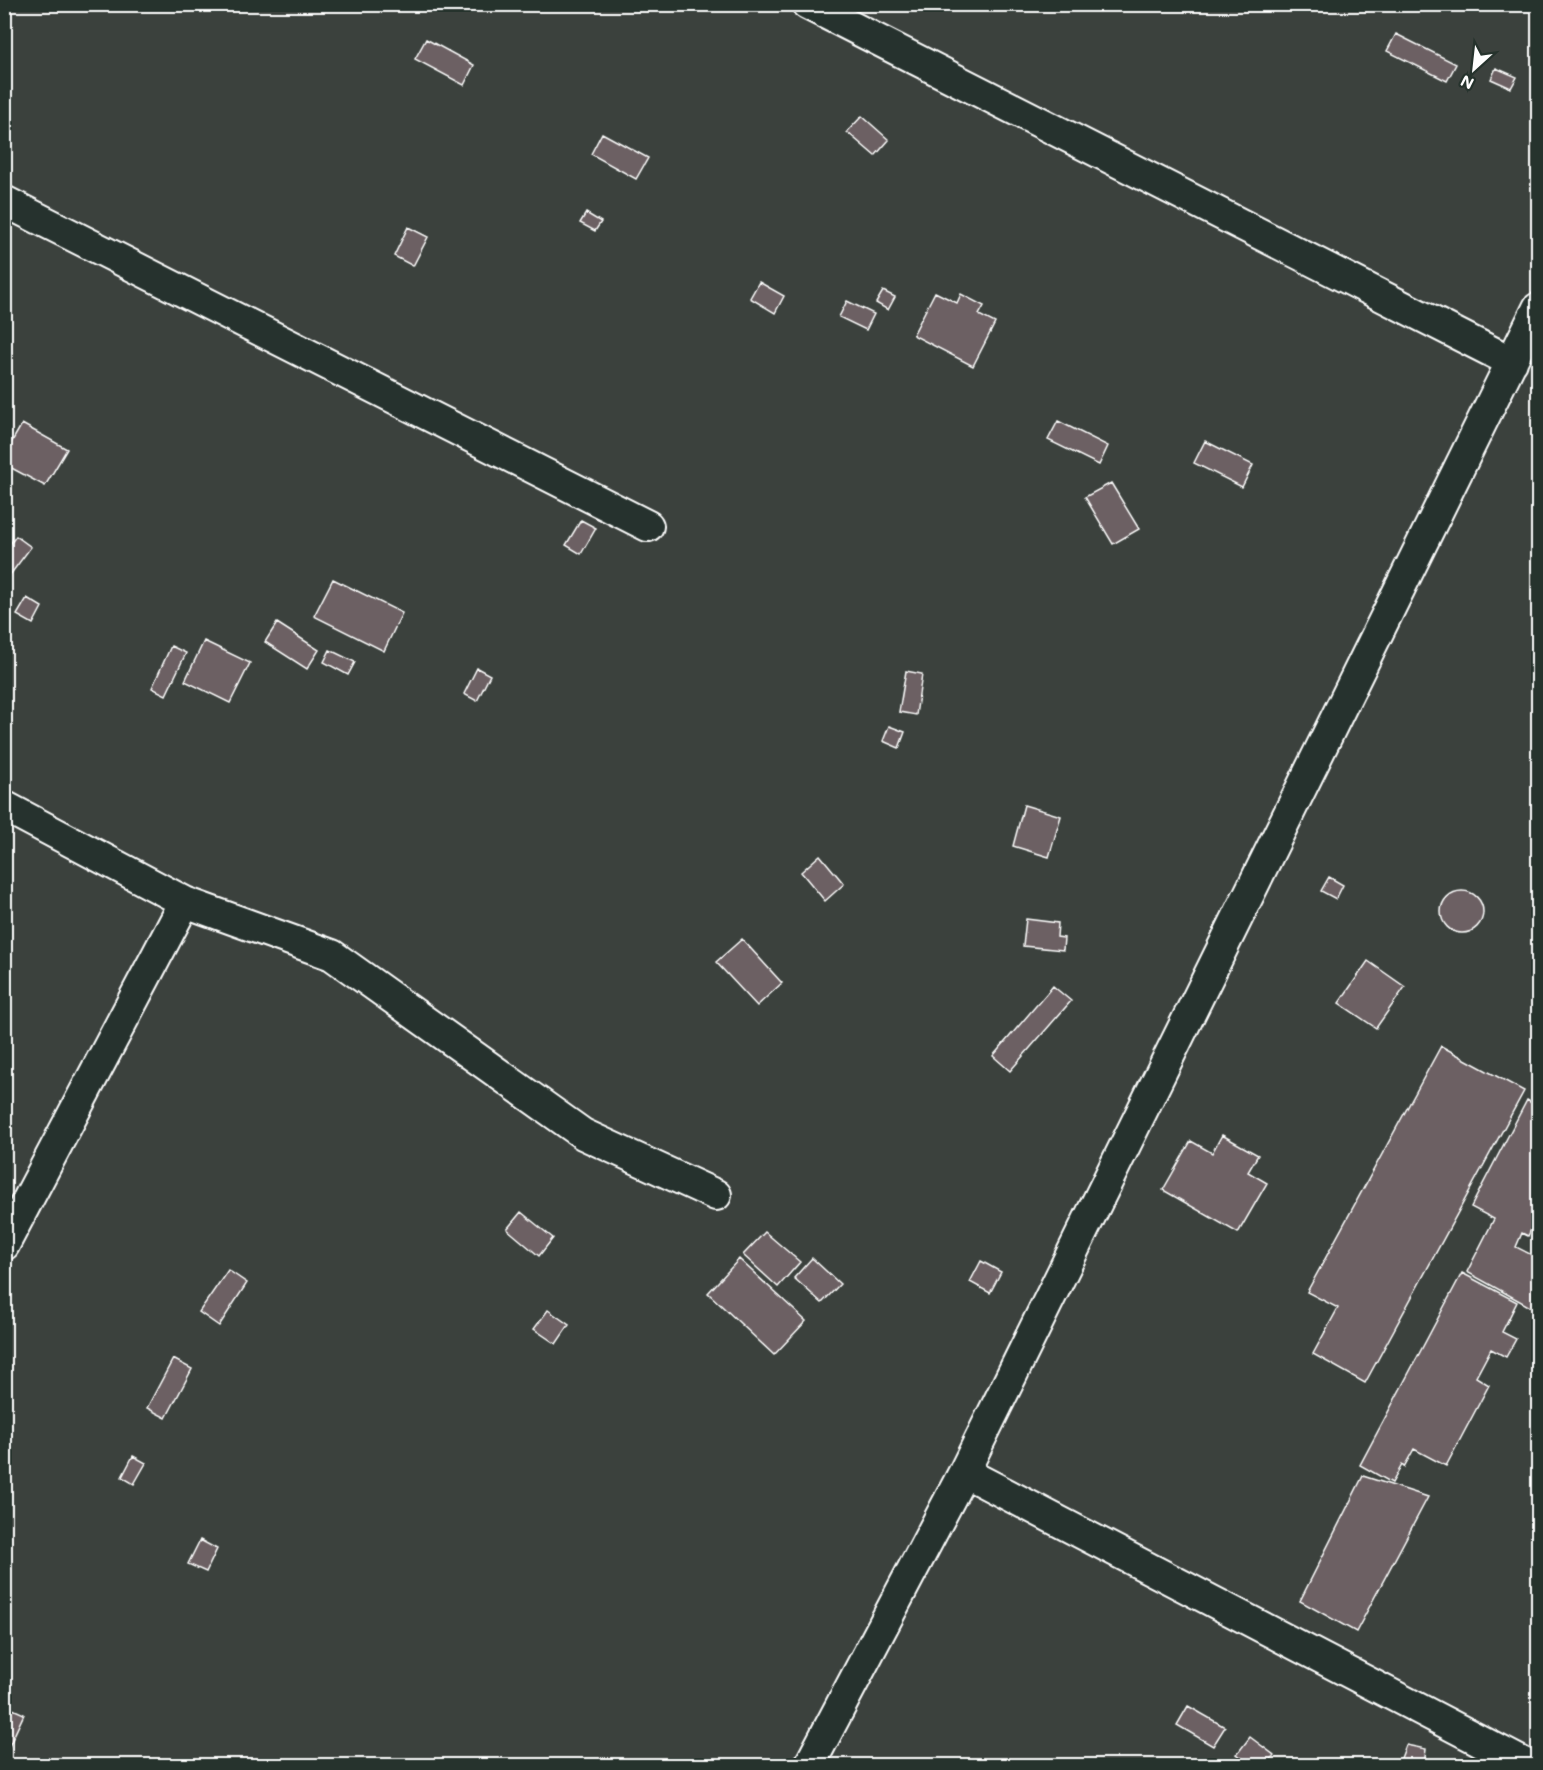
<svg xmlns="http://www.w3.org/2000/svg" width="1543" height="1770" viewBox="0 0 1543 1770" font-family="Mali,sans-serif">
<style>
.building{fill:#6c6163;stroke:#fff;stroke-width:1.5}
.lines{fill:none;stroke-linecap:round;stroke-linejoin:round}
.street-casing{stroke:#fff;stroke-width:34}
.street{stroke:#26332d;stroke-width:30}
</style>
<rect width="100%" height="100%" fill="#3b413d"/>
<filter id="ink" filterUnits="userSpaceOnUse"><feTurbulence type="fractalNoise" baseFrequency=".0167" numOctaves="2"/><feDisplacementMap in="SourceGraphic" scale="12" xChannelSelector="R" yChannelSelector="G"/><feConvolveMatrix kernelMatrix="1 2 1 2 8 2 1 2 1" color-interpolation-filters="sRGB"/></filter>
<g filter="url(#ink)">
<path class="building" d="M1396,34L1456,64L1447,81L1387,51Z
M426,39L474,65L464,85L415,59Z
M1496,68L1517,77L1511,88L1491,79Z
M862,116L889,140L875,156L847,132Z
M602,133L648,158L636,179L591,154Z
M586,213L601,222L595,231L580,223Z
M408,227L428,237L413,266L394,256Z
M759,282L784,296L775,313L750,298Z
M883,291L895,297L888,310L876,303Z
M935,292L957,303L961,294L984,306L979,315L995,323L973,366L913,335Z
M847,301L874,314L866,330L839,317Z
M1058,421L1108,446L1099,465L1048,440Z
M22,424L67,449L45,486L4,464V455Z
M1205,441L1253,465L1242,487L1194,463Z
M1111,483L1139,529L1113,544L1085,497Z
M581,520L596,528L581,554L566,545Z
M16,536L31,547L4,583V552Z
M333,579L402,613L384,651L314,616Z
M27,598L42,607L33,624L17,615Z
M277,623L319,650L307,669L265,642Z
M204,641L250,663L230,703L185,681Z
M171,646L186,653L166,695L152,688Z
M330,650L355,662L348,675L324,662Z
M477,668L490,675L477,701L464,694Z
M906,671L922,674L916,715L899,712Z
M889,726L905,732L899,748L883,741Z
M1024,805L1061,816L1049,857L1013,846Z
M820,855L844,884L825,901L801,872Z
M1329,877L1343,885L1336,899L1321,891Z
M1441 912a21 21 0 1 1 42 0a21 21 0 1 1-42 0Z
M1026,919L1058,923L1057,937L1064,938L1063,950L1023,946Z
M742,939L782,983L757,1006L716,962Z
M1368,961L1405,987L1376,1028L1339,1003Z
M1053,986L1071,1001L1010,1071L993,1056Z
M1441,1046L1524,1091L1365,1383L1313,1354L1338,1308L1307,1292Z
M1527,1100L1538,1107V1215L1528,1236L1522,1233L1516,1247L1538,1258V1320L1533,1317L1536,1310L1467,1272L1494,1219L1471,1207Z
M1222,1135L1258,1155L1248,1172L1267,1183L1238,1233L1163,1190L1191,1141L1212,1153Z
M521,1212L553,1238L539,1256L507,1229Z
M765,1232L800,1262L778,1287L743,1255Z
M812,1258L840,1284L822,1303L794,1278Z
M739,1259L806,1321L774,1355L708,1293Z
M981,1261L1001,1272L990,1293L970,1282Z
M228,1270L247,1283L219,1326L199,1312Z
M1462,1273L1517,1302L1502,1332L1516,1339L1506,1357L1491,1349L1476,1377L1489,1385L1446,1466L1414,1449L1404,1467L1402,1465L1392,1483L1360,1465Z
M548,1310L569,1325L556,1344L534,1329Z
M173,1359L192,1369L166,1418L147,1408Z
M133,1456L146,1463L134,1484L122,1477Z
M1363,1476L1428,1497L1356,1632L1300,1601Z
M200,1540L217,1549L206,1572L188,1564Z
M4,1705L24,1714L4,1757Z
M1188,1706L1225,1727L1213,1746L1177,1725Z
M1250,1737L1274,1755L1266,1766H1252L1237,1754Z
M1406,1745L1426,1749L1424,1766H1398Z"/>
<g class="lines">
<g class="street-casing">
<path id="street" d="M807,4L1512,362
M4,201L648,526
M4,806L185,902L4,1245
M185,902L332,955L583,1134L716,1195
M964,1472L1529,1766
M809,1766L964,1472L1538,308"/>
</g>
<use href="#street" class="street"/>
</g>
</g>
<rect width="1543" height="1770" fill="none" stroke="#26332d" stroke-width="24"/>
<rect x="12" y="12" width="1519" height="1746" fill="none" stroke="#fff" stroke-width="2" filter="url(#ink)"/>
<g transform="translate(1474 69) rotate(207)" stroke="#26332d" stroke-width="4.5" paint-order="stroke">
<path d="M0-4.5L10 22L0 15L-10 22Z" fill="#ffffff"/>
<text y="-9" font-size="16" font-weight="bold" text-anchor="middle" fill="#ffffff">N</text>
</g>
</svg>
